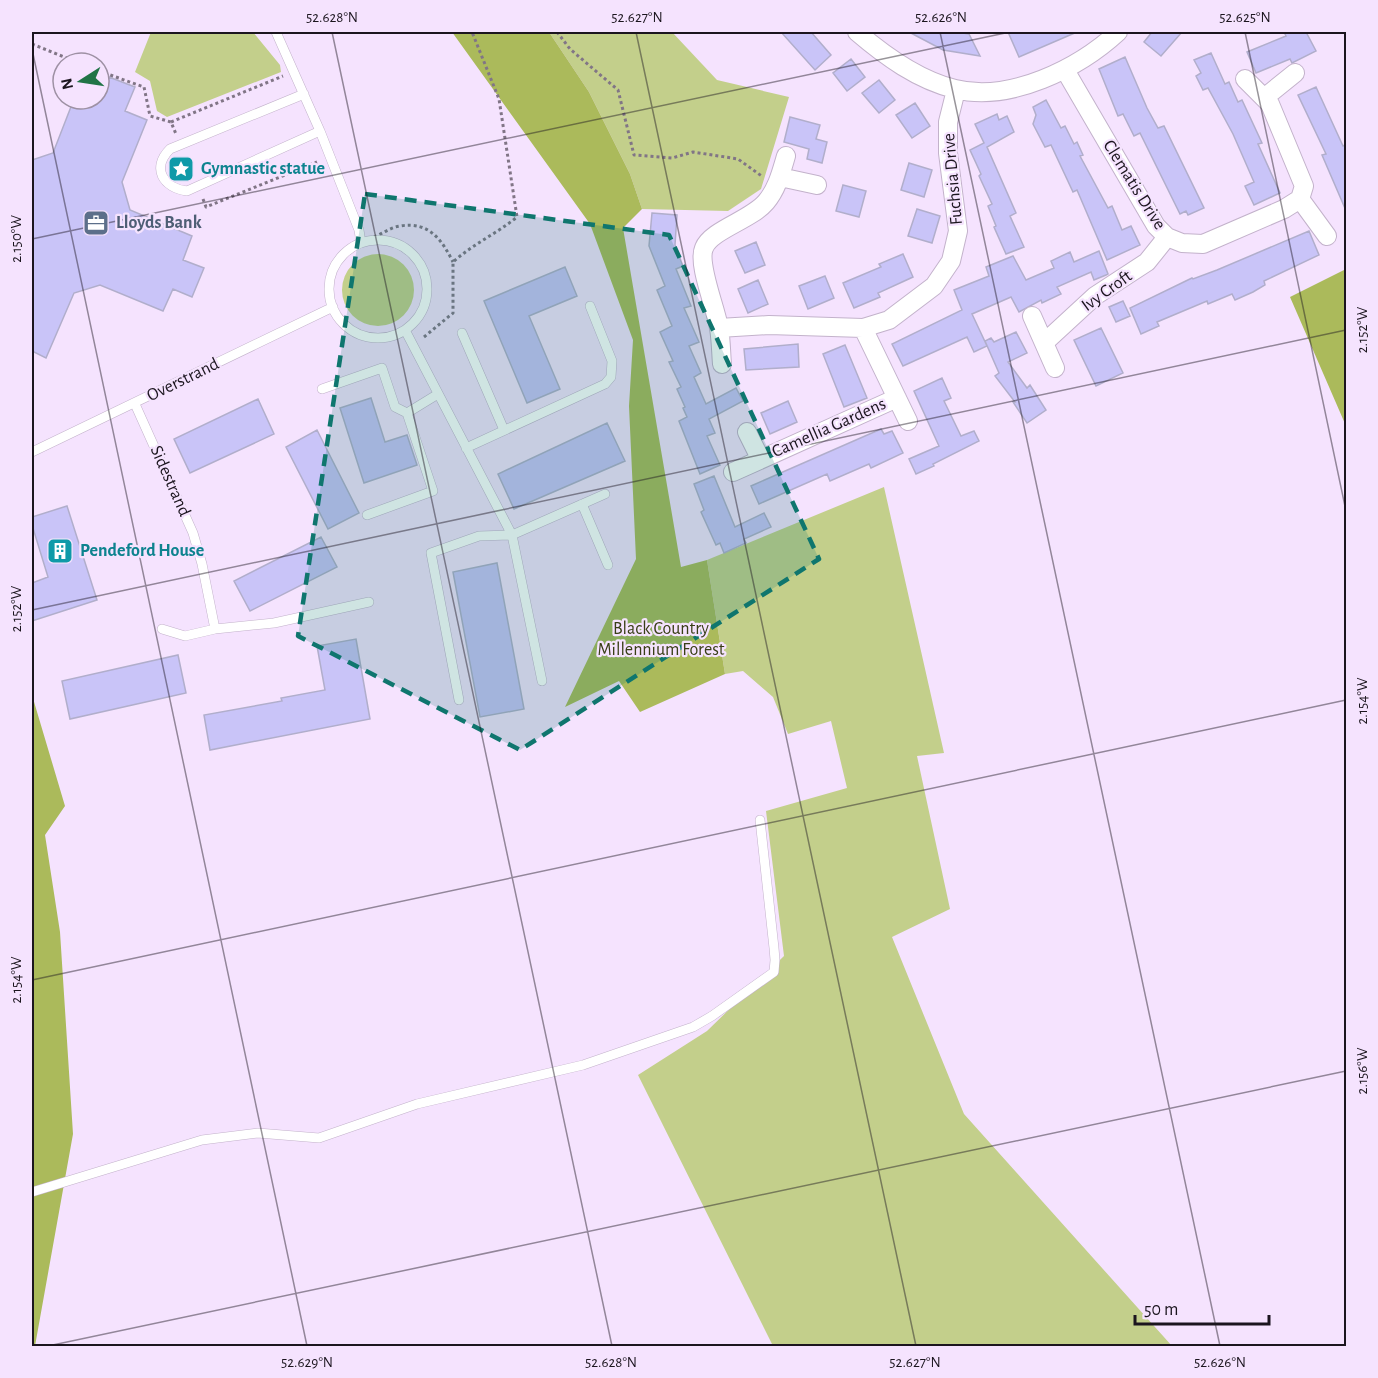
<svg xmlns="http://www.w3.org/2000/svg" width="1378" height="1378" viewBox="0 0 1378 1378" font-family="'Alegreya Sans',sans-serif">
<style>
.green{fill:#c3cf8b}
.forest{fill:#abba5b}
.building{fill:#c9c4f8;stroke:#b1aecb;stroke-width:1.5}
.lines{fill:none;stroke-linecap:round;stroke-linejoin:round}
.service-casing{stroke:#c3b2cb;stroke-width:10}
.minor-casing{stroke:#c3b2cb;stroke-width:20}
.path{stroke:#817586;stroke-width:3;stroke-dasharray:3 3;stroke-linecap:butt}
.service{stroke:#fff;stroke-width:9}
.minor{stroke:#fff;stroke-width:18}
.marked{fill:#0f766e;fill-opacity:0.2;stroke:#0f766e;stroke-width:4.5;stroke-dasharray:12 8;stroke-linejoin:round}
.ticks{fill:none;stroke:#1b151e;stroke-width:1.5;stroke-opacity:0.45}
.labels{text-anchor:middle;dominant-baseline:central;stroke-width:4.5;stroke-linejoin:round;paint-order:stroke}
.culture-label{font-size:18px;font-weight:bold;fill:#0d838f;stroke:#f5e3fe;text-anchor:start}
.street-label{font-size:18px;fill:#1b151e;stroke:#f5e3fe}
.service-label{font-size:18px;font-weight:bold;fill:#4e5e75;stroke:#f5e3fe;text-anchor:start}
.park-label{font-size:18px;fill:#383e16;stroke:#f5e3fe}
.neatline{fill:none;stroke:#1b151e;stroke-width:2}
.ticks-label{font-size:15px;text-anchor:middle;fill:#1b151e}
</style>
<rect width="100%" height="100%" fill="#f5e3fe"/>
<path class="green" d="M151,32H253L280,65L281,72L167,117L157,111L150,81L135,72Z
M549,32H672L717,80L789,97L761,189L728,211L642,209L630,174L589,92Z
M342 290a36 36 0 1 1 72 0a36 36 0 1 1-72 0Z
M884,487L944,753L917,756L950,909L892,937L964,1114L1172,1346H773L638,1075L707,1031L784,956L766,811L847,788L831,721L788,734L773,697L743,671L725,674L707,560Z"/>
<path class="forest" d="M452,32H549L589,92L630,174L642,209L623,228L681,567L707,560L725,674L640,712L619,681L565,707L636,559L629,406L633,340L590,224Z
M1346,269V426L1290,297Z
M32,695L65,806L45,835L60,932L73,1134L35,1346H32Z"/>
<path class="building" d="M781,32H811L831,55L815,70Z
M909,32H956L969,34L980,56L943,50Z
M1008,32H1077L1019,57Z
M1152,32H1182L1161,56L1144,42Z
M1284,32H1306L1316,51L1292,63L1290,59L1256,73L1247,52L1286,36Z
M1211,53L1225,84L1229,82L1238,102L1242,100L1262,143L1258,144L1280,193L1254,205L1245,186L1254,182L1233,134L1208,88L1203,90L1196,76L1201,73L1194,60Z
M1125,57L1147,108L1158,128L1164,126L1204,208L1188,215L1186,211L1180,214L1140,133L1134,136L1123,114L1118,116L1099,69Z
M851,59L865,77L847,91L833,73Z
M109,77L135,87L125,111L147,120L122,182L130,210L192,236L183,260L204,268L192,297L173,289L163,311L100,285L74,293L46,358L32,351V160L53,153L74,99H100Z
M879,80L895,100L879,113L862,93Z
M1316,87L1343,146L1347,144V213L1322,155L1326,154L1298,95Z
M1046,100L1061,128L1065,126L1074,144L1077,142L1083,155L1080,156L1108,208L1112,206L1122,230L1131,226L1140,245L1107,260L1077,190L1073,192L1051,145L1045,147L1033,124L1036,115L1033,107Z
M915,103L930,126L912,138L896,115Z
M997,114L999,120L1007,116L1014,132L987,147L1016,213L1010,216L1024,247L1006,254L994,227L996,226L988,206L992,204L979,176L981,174L970,150L984,143L975,124Z
M790,117L820,125L816,139L827,142L822,163L807,159L809,149L784,142Z
M909,163L932,170L924,197L901,190Z
M843,185L866,191L859,217L836,211Z
M917,209L940,216L932,243L908,236Z
M652,213L677,215L675,245L683,266L676,269L691,306L684,308L699,342L689,346L701,373L694,377L706,404L736,388L743,401L709,419L715,433L707,436L720,465L700,474L679,421L687,417L683,408L685,407L677,389L681,387L669,362L673,361L660,332L672,326L657,290L665,286L649,246Z
M1309,231L1319,255L1264,281L1265,285L1253,292L1235,300L1232,294L1208,304L1207,301L1157,322L1159,326L1141,334L1130,308L1192,278L1193,279L1217,270Z
M756,242L765,265L745,273L735,251Z
M1099,251L1108,274L1106,275L1094,280L1091,272L1057,287L1061,294L1042,303L1041,300L1019,312L1011,297L972,314L987,346L974,352L967,337L903,366L892,344L962,310L954,290L989,276L986,267L1013,256L1026,280L1054,268L1051,261L1070,252L1074,262Z
M903,254L913,277L878,293L880,297L854,308L843,283L881,267L879,264Z
M565,267L577,296L529,316L560,389L527,403L484,301Z
M825,276L834,298L808,309L799,286Z
M758,280L768,304L748,313L738,289Z
M1123,301L1130,316L1116,322L1109,307Z
M1101,328L1123,373L1096,386L1074,340Z
M1016,332L1027,353L1008,362L1027,388L1030,385L1046,410L1027,423L1013,402H1015L995,376L999,373L985,341L991,338L994,342Z
M798,344L799,367L746,370L744,349Z
M845,345L867,398L844,407L823,354Z
M942,378L951,398L944,401L961,436L974,431L979,441L933,464L934,466L916,474L909,459L939,446L914,391Z
M371,398L385,442L407,435L417,465L364,483L340,408Z
M258,399L274,434L190,473L174,439Z
M788,401L797,422L770,434L761,413Z
M607,423L625,461L514,509L498,474Z
M881,429L884,434L892,431L903,453L871,468L869,464L830,481L827,474L759,504L751,486Z
M317,430L359,513L328,529L286,447Z
M714,476L735,527L764,513L771,527L744,539L746,543L724,553L720,543L716,545L701,512L704,510L694,484Z
M67,506L97,600L32,621V583L48,577L32,525V517Z
M321,537L337,567L250,611L234,581Z
M497,563L524,709L480,717L453,572Z
M356,639L370,719L210,750L204,715L282,701L281,698L325,690L317,646Z
M178,655L186,693L70,719L62,681Z"/>
<g class="lines">
<g class="service-casing">
<path id="service" d="M276,32L320,131L359,230L361,243
M304,94L170,149C151,168 163,188 187,191L320,131
M329 289a49 49 0 1 1 98 0a49 49 0 1 1-98 0Z
M405,330L512,535L605,494
M462,333L504,430
M322,389L382,368L395,407L407,413
M135,404L193,533L202,564L215,629
M466,448L605,384L611,377L612,361L590,306
M32,452L333,307
M582,504L608,565
M367,515L433,491L407,413L438,394
M162,629L185,636L215,629L274,623L369,602
M459,700L431,553L479,536L512,535L542,681
M32,1192L202,1140L258,1133L319,1138L417,1104L583,1065L693,1027L712,1016L774,972L775,960L774,948L760,820"/>
</g>
<g class="minor-casing">
<path id="minor" d="M857,32C885,56 918,80 955,89C1010,103 1079,68 1118,32
M1065,70L1156,226L1167,237L1182,243L1203,244L1284,209L1300,199L1304,186L1270,104L1245,79
M1264,98L1295,73
M780,177L817,185
M1300,199L1327,236
M1032,316L1055,368
M719,328L769,325L863,328L889,320L934,286L951,261L958,231L948,153V122L956,90
M863,328L908,421
M1044,343L1095,296L1147,262L1167,237
M722,364C721,352 721,340 719,328C716,308 697,264 704,248C711,230 751,220 766,202C777,189 781,173 786,156
M747,432L760,458
M733,472L897,398"/>
</g>
<path class="path" d="M557,32L570,49L618,90L634,155L672,158L693,152L738,159L763,177
M32,44L79,63
M99,71L144,87L150,116L171,122L176,134
M171,122L283,76
M203,199L206,207L317,162
M374,237C382,234 391,227 400,226C429,221 442,240 453,262
M424,337L453,313V262C473,244 496,234 517,217L499,99L472,32"/>
<use href="#service" class="service"/>
<use href="#minor" class="minor"/>
</g>
<path class="marked" d="M365,194L669,235L819,559L520,750L298,636Z"/>
<path class="ticks" d="M332,32L612,1346M636,32L916,1346M940,32L1220,1346M1245,32L1346,511M32,49L307,1346M32,239L1010,32M32,610L1346,330M32,980L1346,700M48,1346L1346,1071"/>
<defs>
<g id="sight-square" transform="scale(1.35)"><rect x="-9" y="-9" width="18" height="18" rx="4" fill="#0f9aa8" stroke="#f5e3fe"/><path d="M0-6L1.8-2.2L6-1.7L2.9 1.2L3.7 5.4L0 3.3L-3.7 5.4L-2.9 1.2L-6-1.7L-1.8-2.2Z" fill="#fff"/></g>
<g id="office-square" transform="scale(1.35)"><rect x="-9" y="-9" width="18" height="18" rx="4" fill="#5c6f8a" stroke="#f5e3fe"/><path d="M-6-3h4V-5.5h4V-3h4V5H-6ZM-1-4.5V-3h2v-1.5ZM-6 0V1H6V0Z" fill="#fff"/></g>
<g id="building-square" transform="scale(1.35)"><rect x="-9" y="-9" width="18" height="18" rx="4" fill="#0f9aa8" stroke="#f5e3fe"/><path d="M-4-6H4V6H1V3H-1V6H-4ZM-2.5-4.3h1.7v1.8h-1.7ZM.8-4.3h1.7v1.8H.8ZM-2.5-1h1.7V.8h-1.7ZM.8-1h1.7V.8H.8Z" fill="#fff"/></g>
</defs>
<g fill-rule="evenodd">
<use href="#sight-square" x="181" y="169"/>
<use href="#office-square" x="96" y="223"/>
<use href="#building-square" x="60" y="551"/>
</g>
<g class="labels">
<g class="culture-label">
<text x="201" y="169">Gymnastic statue</text>
<text x="80" y="551">Pendeford House</text>
</g>
<g class="street-label">
<text transform="translate(953 179) rotate(-95)">Fuchsia Drive</text>
<text transform="translate(1134 185) rotate(58)">Clematis Drive</text>
<text transform="translate(1107 291) rotate(-36)">Ivy Croft</text>
<text transform="translate(183 380) rotate(-26)">Overstrand</text>
<text transform="translate(829 428) rotate(-24)">Camellia Gardens</text>
<text transform="translate(170 481) rotate(66)">Sidestrand</text>
</g>
<g class="service-label">
<text x="116" y="223">Lloyds Bank</text>
</g>
<g class="park-label">
<text x="661" y="629">Black Country<tspan x="661" dy="21">Millennium Forest</tspan></text>
</g>
</g>
<rect width="1378" height="1378" fill="none" stroke="#f5e3fe" stroke-width="66"/>
<g transform="translate(81 81) rotate(258)"><circle r="28" fill="#f5e3fe" stroke="#9e91a4" stroke-width="1.5"/>
<path d="M0-4.5L10 22L0 15L-10 22Z" fill="#207446"/>
<text y="-9" font-size="16" font-weight="bold" text-anchor="middle" fill="#1b151e">N</text>
</g>
<path d="M1135 1315v9h134v-9" fill="none" stroke="#1b151e" stroke-width="3"/>
<text x="1144" y="1315" font-size="18" fill="#1b151e" stroke="#f5e3fe" stroke-width="4.5" paint-order="stroke">50 m</text>
<rect x="33" y="33" width="1312" height="1312" class="neatline"/>
<g class="ticks-label">
<text x="332" y="22">52.628°N</text>
<text x="637" y="22">52.627°N</text>
<text x="941" y="22">52.626°N</text>
<text x="1245" y="22">52.625°N</text>
<text transform="translate(16 239) rotate(-90)" y="5">2.150°W</text>
<text transform="translate(1362 330) rotate(-90)" y="5">2.152°W</text>
<text transform="translate(16 609) rotate(-90)" y="5">2.152°W</text>
<text transform="translate(1362 701) rotate(-90)" y="5">2.154°W</text>
<text transform="translate(16 980) rotate(-90)" y="5">2.154°W</text>
<text transform="translate(1362 1071) rotate(-90)" y="5">2.156°W</text>
<text x="307" y="1367">52.629°N</text>
<text x="611" y="1367">52.628°N</text>
<text x="915" y="1367">52.627°N</text>
<text x="1220" y="1367">52.626°N</text>
</g>
</svg>
